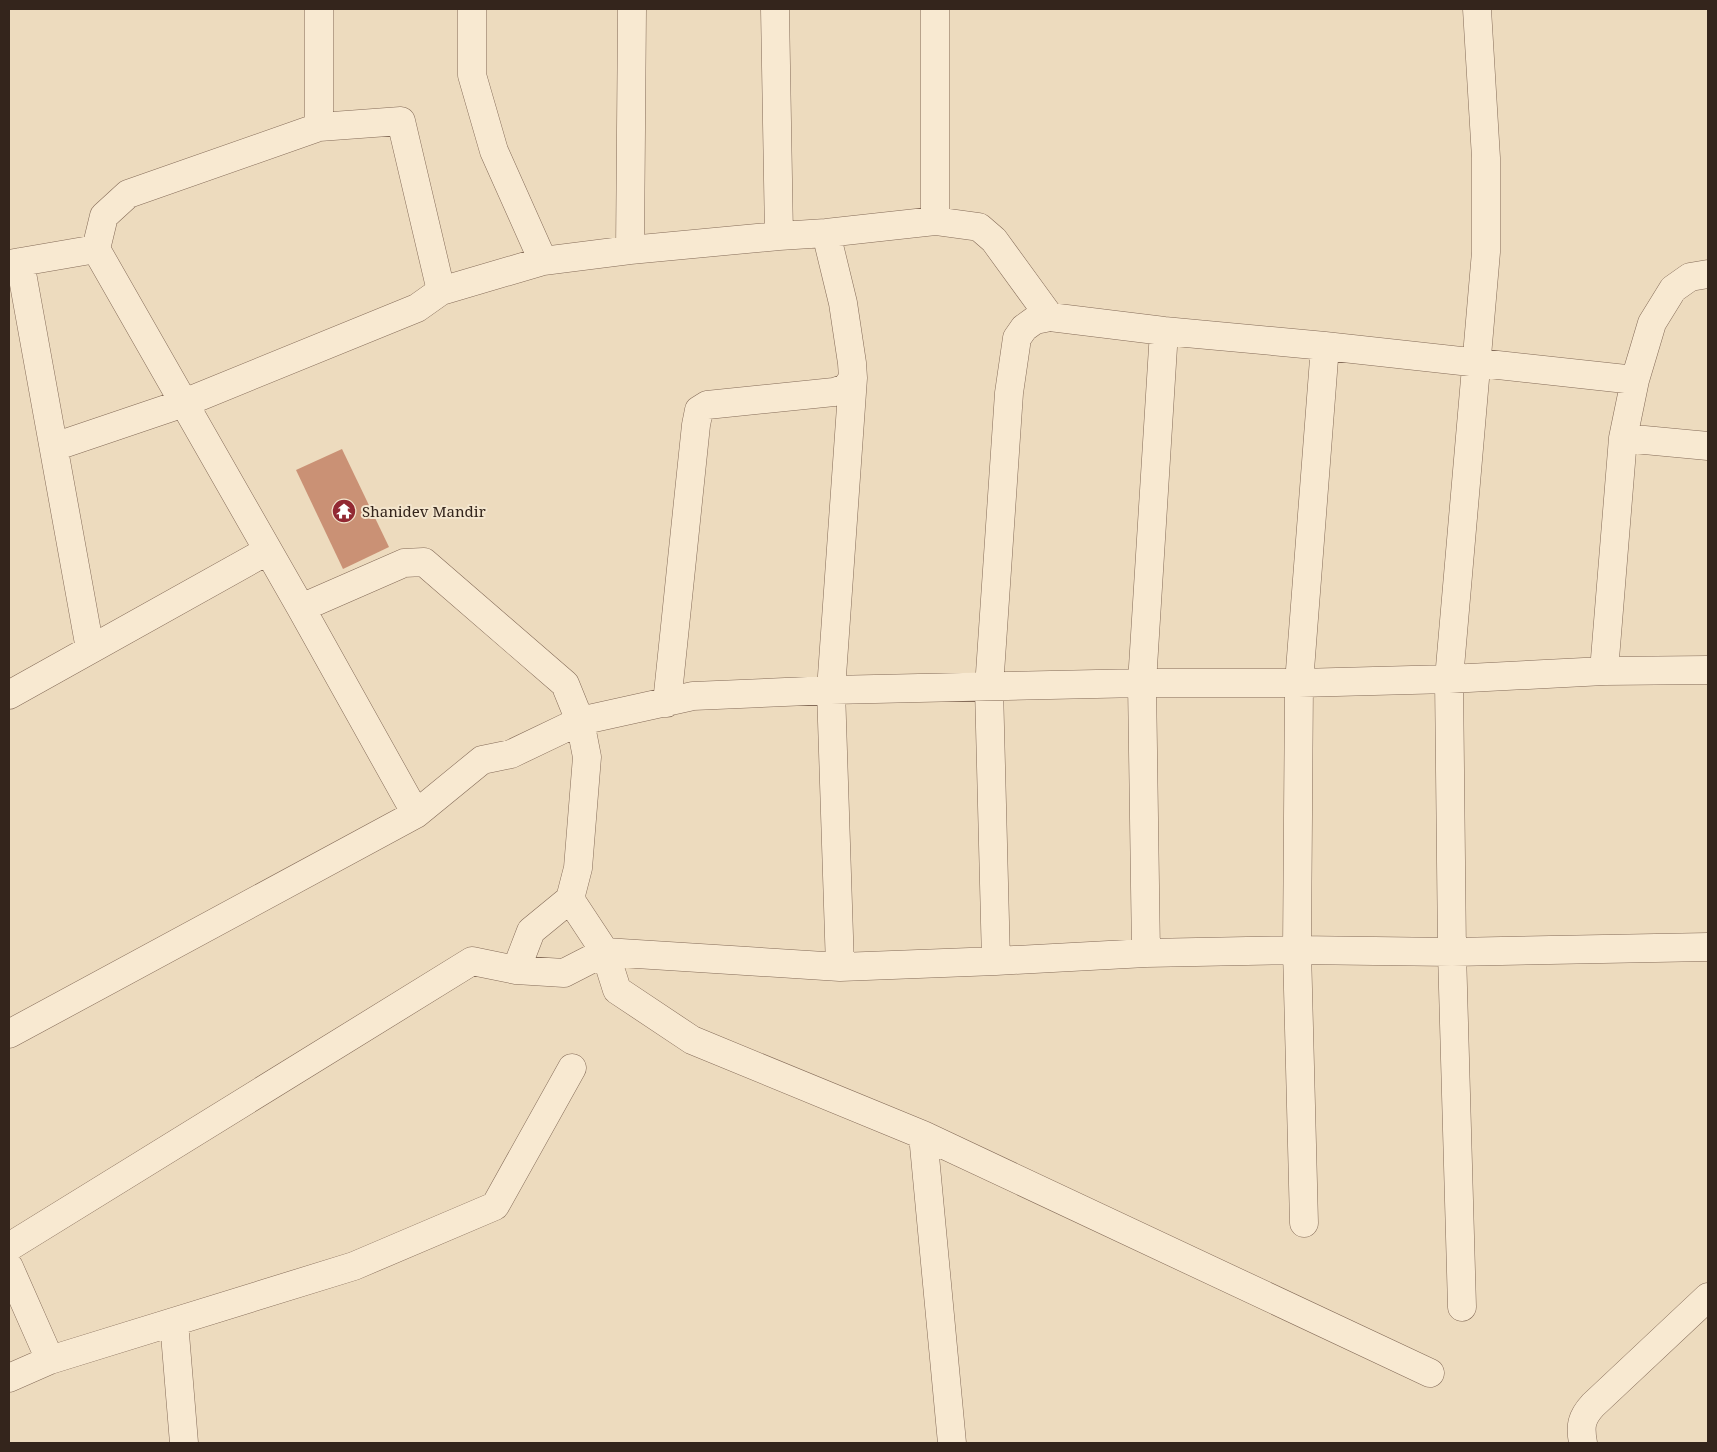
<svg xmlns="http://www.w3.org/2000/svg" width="1717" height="1452" viewBox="0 0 1717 1452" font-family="'Noto Serif',serif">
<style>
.building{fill:#ca9175}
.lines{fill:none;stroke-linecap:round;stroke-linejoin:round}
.minor-casing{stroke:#846b58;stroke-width:29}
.minor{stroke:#f8e9d1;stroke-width:28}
.labels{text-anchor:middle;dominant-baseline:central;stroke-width:4;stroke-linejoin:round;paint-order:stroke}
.poi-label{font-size:15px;fill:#34251c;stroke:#f4e6ce;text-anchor:start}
</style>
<rect width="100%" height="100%" fill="#eddbbe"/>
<path class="building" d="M342,449L389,547L343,569L296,470Z"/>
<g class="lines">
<g class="minor-casing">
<path id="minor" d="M319,9V127
M472,9V75L494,151L543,261
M775,9L779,236
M935,221V9
M96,249L104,216L128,194L319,127L401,121L441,291
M630,250L632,9
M20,262L90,649
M9,264L96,249L301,608L416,814L9,1034
M1623,438L1708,446
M54,447L184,403L417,308L441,291L543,261L630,250L779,236L826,233L935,221L979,227L994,240L1050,317
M301,608L404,563L424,562L565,684L580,721L587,757L578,868L570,899L531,931L516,970
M1604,671L1623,438L1635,380L1652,323L1673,289L1690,277L1708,274
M9,695L267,551
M667,703L696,425L699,410L707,405L834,392L846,388L853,378L852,363L843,303L826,233
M416,814L482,760L511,754L580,721L693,696L831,690L1142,683H1299L1449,679L1604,671L1708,670
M570,899L605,952L617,990L692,1040L923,1135L1430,1373
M1146,953L1142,683L1164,331
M996,961L989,688L1009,393L1017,338L1024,328L1035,320L1050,317L1164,331L1325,346L1635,380
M840,967L831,690L853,378
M923,1135L952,1443
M1304,1223L1297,950L1299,683L1325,346
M9,1247L472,961L516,970L564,973L605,952L840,967L996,961L1146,953L1297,950L1452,952L1708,947
M9,1267L50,1360
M1462,1307L1452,952L1449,679L1486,252V158L1477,9
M174,1322L184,1443
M9,1378L50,1360L354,1266L495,1206L572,1068
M1583,1443C1580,1426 1581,1418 1593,1405L1708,1297"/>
</g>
<use href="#minor" class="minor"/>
</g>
<defs>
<g id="temple-disc" transform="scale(1.25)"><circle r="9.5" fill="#922933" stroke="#f4e6ce"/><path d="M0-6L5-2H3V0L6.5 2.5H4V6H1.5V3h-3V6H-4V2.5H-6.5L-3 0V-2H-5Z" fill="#fff"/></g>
</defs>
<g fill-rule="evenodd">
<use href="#temple-disc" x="344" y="511"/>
</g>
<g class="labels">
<g class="poi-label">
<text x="362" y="511">Shanidev Mandir</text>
</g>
</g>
<rect width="1717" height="1452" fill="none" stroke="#34251c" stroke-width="20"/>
</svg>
